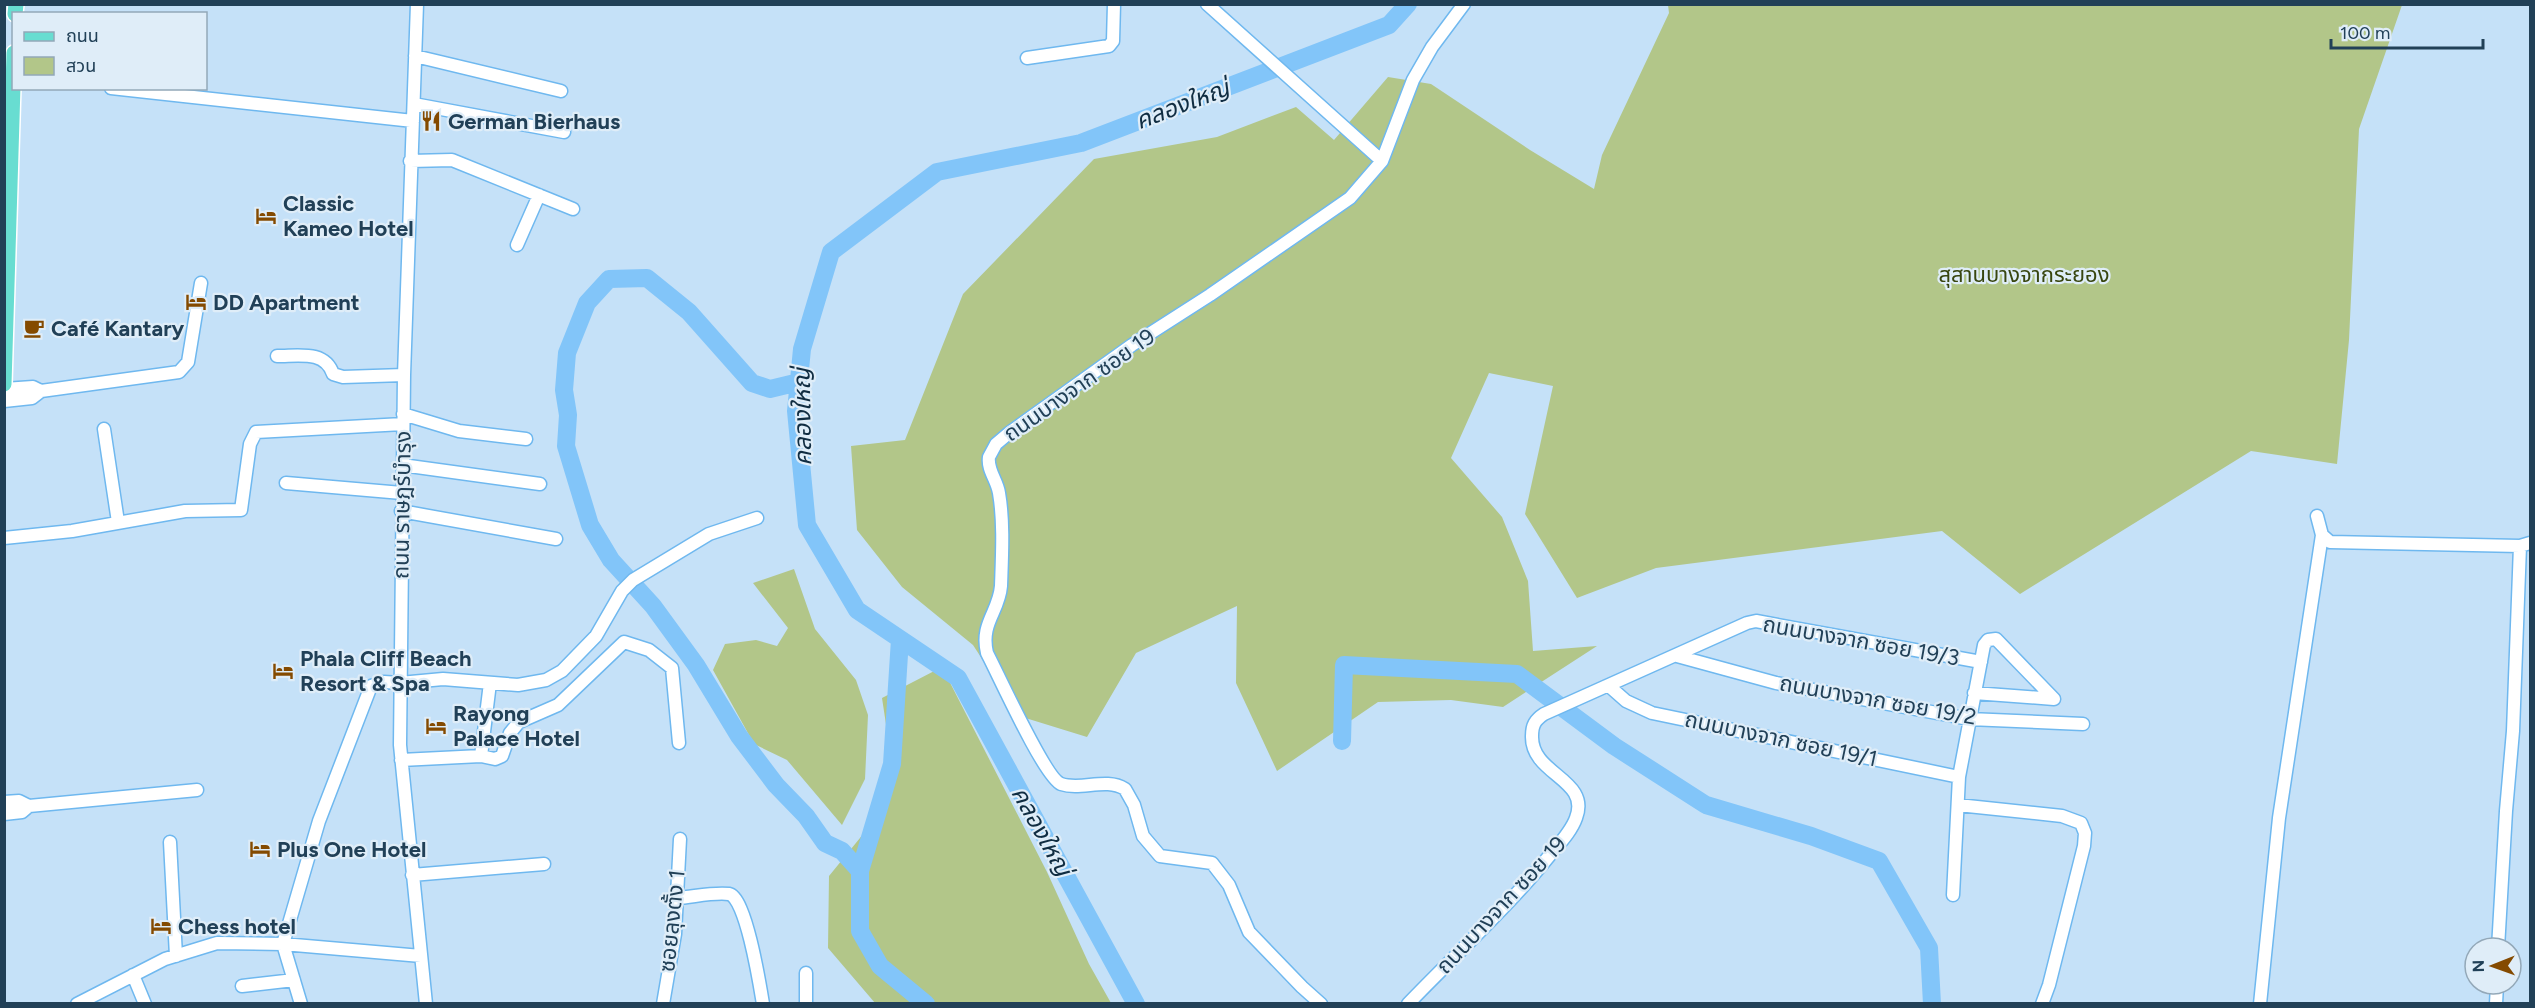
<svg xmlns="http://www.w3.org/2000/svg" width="2535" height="1008" viewBox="0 0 2535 1008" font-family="Figtree,'Noto Sans Thai',sans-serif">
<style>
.green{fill:#b2c689}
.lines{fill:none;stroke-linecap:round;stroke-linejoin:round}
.river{stroke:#82c5f9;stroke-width:18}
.minor-casing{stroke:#6fb8ef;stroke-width:15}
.major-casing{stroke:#fff;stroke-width:18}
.minor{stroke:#fff;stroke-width:12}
.major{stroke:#68ddd1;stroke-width:15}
.labels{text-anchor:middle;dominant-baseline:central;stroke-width:4.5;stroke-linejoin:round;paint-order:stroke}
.poi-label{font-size:22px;font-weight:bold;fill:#214057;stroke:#dfedf8;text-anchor:start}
.park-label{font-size:22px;fill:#38460f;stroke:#dfedf8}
.street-label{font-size:22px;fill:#214057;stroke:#dfedf8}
.water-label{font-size:24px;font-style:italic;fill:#102d42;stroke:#dfedf8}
</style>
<rect width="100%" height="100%" fill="#c5e1f8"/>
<path class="green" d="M1668,5H2402L2359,129L2349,340L2337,464L2251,451L2020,594L1942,531L1656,568L1577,598L1525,514L1553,386L1489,373L1451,458L1502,517L1528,581L1533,651L1597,646L1503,707L1451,700L1378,702L1277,771L1236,683L1237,606L1136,653L1087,737L1019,716L973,645L902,587L857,530L851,446L905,440L963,294L1094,159L1217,137L1296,107L1334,140L1388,77L1431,84L1530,150L1594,189L1602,155L1669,13Z
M794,569L815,629L856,680L868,715L865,779L842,825L787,760L754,744L713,670L725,644L756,640L777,646L788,628L753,583Z
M942,667L1047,872L1089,964L1111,1003H875L828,948L829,876L873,822L889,792L892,764L882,698Z"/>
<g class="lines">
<path class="river" d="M799,382L770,389L752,383L689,312L647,278L609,279L587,303L567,353L564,390L568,415L566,446L590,525L611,560L653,606L696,665L739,736L776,785L806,816L825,843L842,851L860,871
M900,639L892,764L860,871V931L880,966L926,1004
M1342,741L1344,665L1517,674L1614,746L1706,805L1811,836L1879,861L1929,948L1932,1004
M1136,1004L958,678L857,610L807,525L796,411L802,349L831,252L937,172L1081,143L1389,25L1408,4"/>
<g class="minor-casing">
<path id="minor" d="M417,4L404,375L400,745L426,1004
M1207,4L1382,161
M415,56L561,91
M1027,58L1109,46L1113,41L1114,4
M111,88L413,121
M414,104L564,132
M410,161L452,160L573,209
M517,245L539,195
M277,356C299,356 325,350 333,374L343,377L404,375
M4,389L33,387L41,391
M4,401L32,398L41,391L179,372L188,362L201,283
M403,414L459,431L526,439
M104,429L118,522
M402,465L540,484
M286,483L402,493
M401,511L556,539
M2317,516L2322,535L2330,542L2520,546L2530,543
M4,538L72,531L185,511L241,510L250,444L256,432L403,424
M1677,656L1776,683L1969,719L2083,724
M1609,686L1626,701L1652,713L1959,777
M1974,693L2054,699
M481,756L495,759L502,756L510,733L519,722L558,705L624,642L649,650L672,668L679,743
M401,760L481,756L490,683
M4,802L19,801L29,806L197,790
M1958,805L2062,816L2081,823L2085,833L2084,846L2049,985L2042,1004
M4,814L22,812L29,806
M170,842L176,956
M412,875L544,864
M1953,895L1959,777L1984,645L1988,640L1996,639L2054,699
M677,898C693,897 713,892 729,894C746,897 760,986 763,1004
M2498,948L2506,811L2513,731L2520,546
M806,973V1004
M133,975L145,1004
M242,986L294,980
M77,1004L165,959L217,943L283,944L421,956
M301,1004L283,944L319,821L371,686L384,682L400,683L443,679L518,685L546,680L562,671L596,636L622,591L633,580L709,534L757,518
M663,1004L675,934L680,839
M1321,1004L1302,987L1249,932L1229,885L1212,863L1160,856L1143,836L1134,805L1125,789C1106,777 1081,791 1061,784C1045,778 998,674 987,653C980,623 999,612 1001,586C1002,556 1004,522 999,493C997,480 987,470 989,457L996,444L1009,433L1132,345L1210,295L1350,198L1382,161L1413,80L1432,47L1464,4
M1408,1004C1455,955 1507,908 1550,855C1559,844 1571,832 1576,818C1591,779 1531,775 1532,736C1532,725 1535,720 1544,714L1747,623L1756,621L1981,662
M2260,1004L2279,818L2322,535
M2496,1004L2497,984"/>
</g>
<g class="major-casing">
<path id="major" d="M15,14L16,4
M4,384L14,53"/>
</g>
<use href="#minor" class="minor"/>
<use href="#major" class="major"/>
</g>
<defs>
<g id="restaurant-bare" transform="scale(1.62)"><path d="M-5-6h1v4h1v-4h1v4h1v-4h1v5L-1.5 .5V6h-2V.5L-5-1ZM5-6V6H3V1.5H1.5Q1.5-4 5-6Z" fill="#844a00" stroke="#dfedf8" stroke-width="2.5" paint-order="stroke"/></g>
<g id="hotel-bare" transform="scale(1.62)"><path d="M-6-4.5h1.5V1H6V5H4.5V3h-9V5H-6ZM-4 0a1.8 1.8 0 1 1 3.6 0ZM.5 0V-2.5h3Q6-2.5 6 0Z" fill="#844a00" stroke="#dfedf8" stroke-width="2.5" paint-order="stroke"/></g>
<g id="cafe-bare" transform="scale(1.62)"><path d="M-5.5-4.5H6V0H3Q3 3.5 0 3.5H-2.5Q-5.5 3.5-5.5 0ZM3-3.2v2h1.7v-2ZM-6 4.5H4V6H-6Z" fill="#844a00" stroke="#dfedf8" stroke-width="2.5" paint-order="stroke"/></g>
</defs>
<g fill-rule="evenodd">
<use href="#restaurant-bare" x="431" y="121"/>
<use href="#hotel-bare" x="266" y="216"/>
<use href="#hotel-bare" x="196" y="302"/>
<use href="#cafe-bare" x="34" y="328"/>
<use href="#hotel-bare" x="283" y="671"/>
<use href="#hotel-bare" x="436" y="726"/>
<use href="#hotel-bare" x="260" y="849"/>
<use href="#hotel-bare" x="161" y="926"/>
</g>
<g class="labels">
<g class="poi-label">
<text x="448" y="121">German Bierhaus</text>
<text x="283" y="203">Classic<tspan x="283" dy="25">Kameo Hotel</tspan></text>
<text x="213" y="302">DD Apartment</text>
<text x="51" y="328">Café Kantary</text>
<text x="300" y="658">Phala Cliff Beach<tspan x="300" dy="25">Resort &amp; Spa</tspan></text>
<text x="453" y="713">Rayong<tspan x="453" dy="25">Palace Hotel</tspan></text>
<text x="277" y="849">Plus One Hotel</text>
<text x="178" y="926">Chess hotel</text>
</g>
<g class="park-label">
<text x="2024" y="274">สุสานบางจากระยอง</text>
</g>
<g class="street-label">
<text transform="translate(1079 385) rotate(-35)">ถนนบางจาก ซอย 19</text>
<text transform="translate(402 505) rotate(-89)">ถนน ราษฎร์บำรุง</text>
<text transform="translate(1861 641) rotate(10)">ถนนบางจาก ซอย 19/3</text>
<text transform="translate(1878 700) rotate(10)">ถนนบางจาก ซอย 19/2</text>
<text transform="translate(1781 739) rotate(12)">ถนนบางจาก ซอย 19/1</text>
<text transform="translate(1501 905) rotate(-47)">ถนนบางจาก ซอย 19</text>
<text transform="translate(672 921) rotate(-84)">ซอยลุงตั้ง 1</text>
</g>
<g class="water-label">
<text transform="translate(1182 104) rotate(-21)">คลองใหญ่</text>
<text transform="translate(802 417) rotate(-91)">คลองใหญ่</text>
<text transform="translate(1042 831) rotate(61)">คลองใหญ่</text>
</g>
</g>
<rect width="2535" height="1008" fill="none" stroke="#214057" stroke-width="12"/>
<rect x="12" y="12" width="195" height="78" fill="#dfedf8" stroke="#93a8b8" stroke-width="1.5"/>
<rect x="24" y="32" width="30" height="9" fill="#68ddd1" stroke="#93a8b8" stroke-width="1.5"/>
<text x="66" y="42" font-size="18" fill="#214057">ถนน</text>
<rect x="24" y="57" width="30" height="18" fill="#b2c689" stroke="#93a8b8" stroke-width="1.5"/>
<text x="66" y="72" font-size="18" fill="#214057">สวน</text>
<g transform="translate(2493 966) rotate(269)"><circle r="28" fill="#dfedf8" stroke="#93a8b8" stroke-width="1.5"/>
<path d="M0-4.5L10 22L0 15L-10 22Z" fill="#844a00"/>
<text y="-9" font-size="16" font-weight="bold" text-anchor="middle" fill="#214057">N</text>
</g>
<path d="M2331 39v9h152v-9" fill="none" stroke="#214057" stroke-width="3"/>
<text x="2340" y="39" font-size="18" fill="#214057" stroke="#dfedf8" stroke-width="4.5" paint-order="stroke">100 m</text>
</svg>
